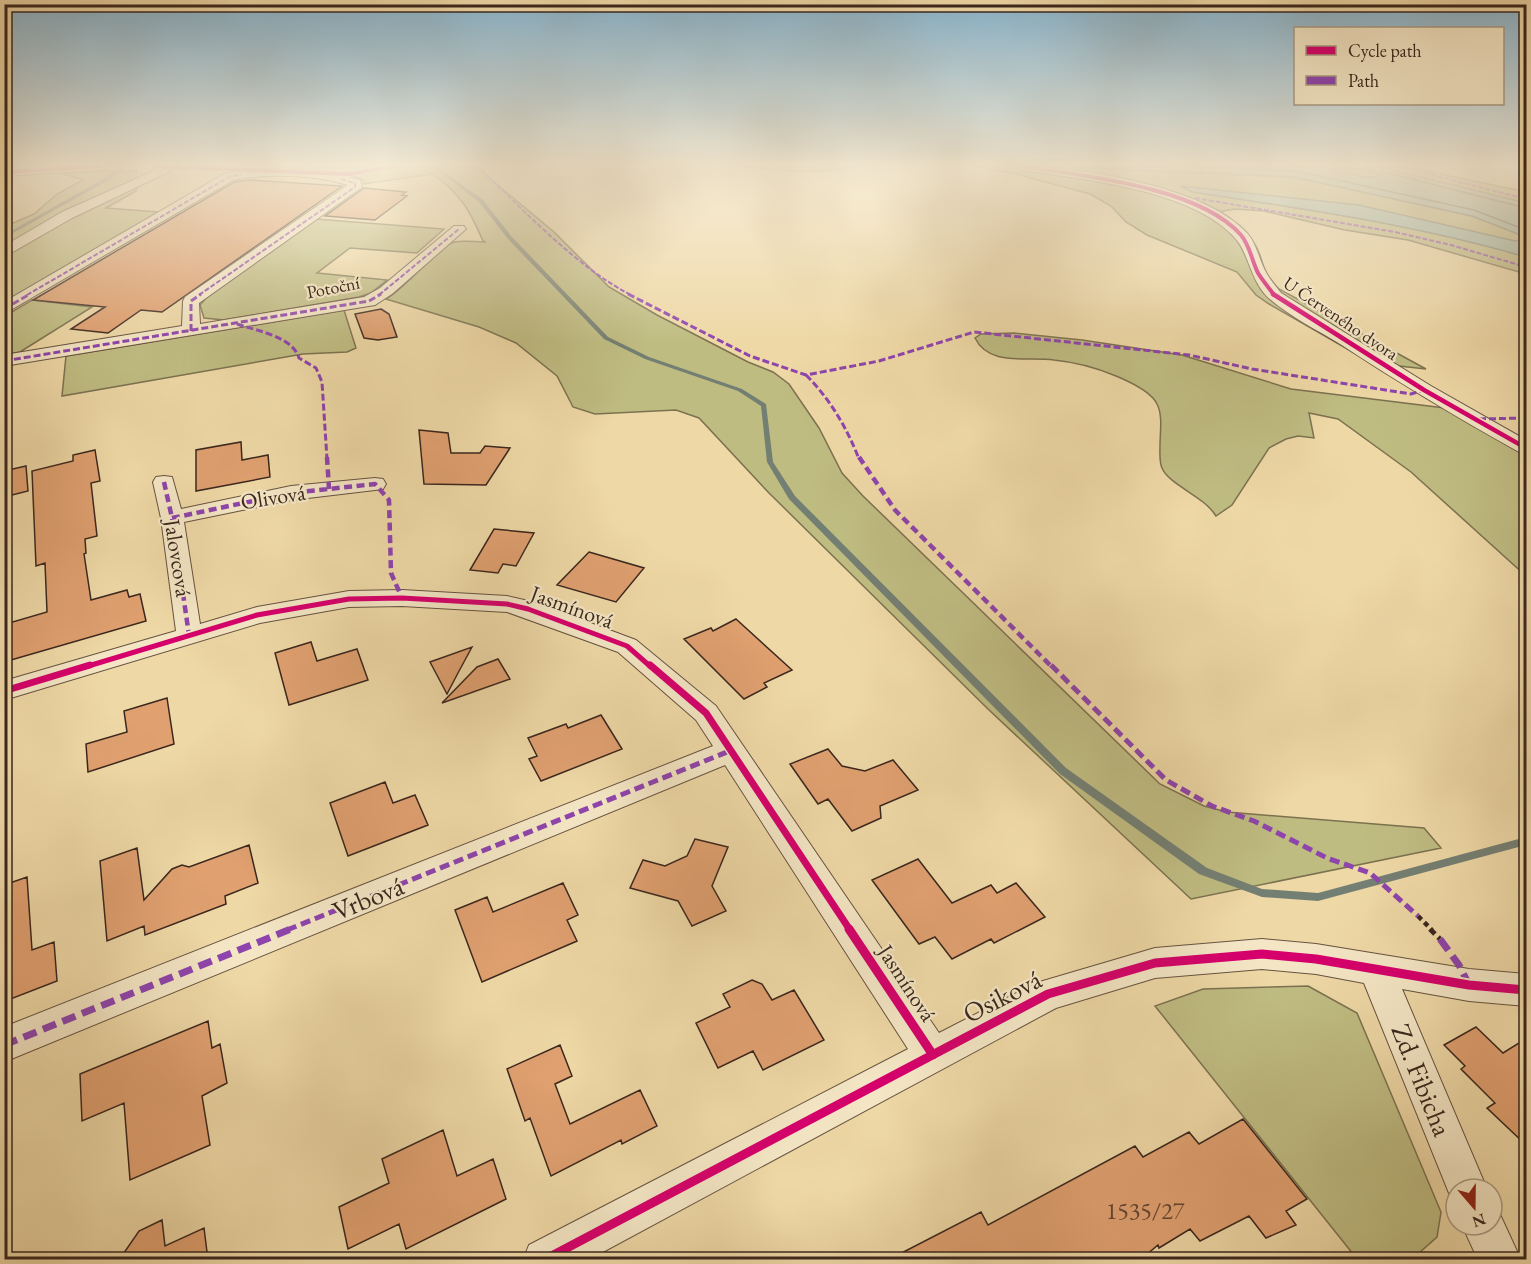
<svg xmlns="http://www.w3.org/2000/svg" width="1531" height="1264" viewBox="0 0 1531 1264" font-family="'EB Garamond',serif">
<style>
.green{fill:#bfbc82;stroke:#7c7250;stroke-width:1.5}
.water{fill:#9ab9ac;stroke:#747f73;stroke-width:1.5}
.lines{fill:none;stroke-linecap:round;stroke-linejoin:round}
.shore{stroke:#6a7065;stroke-width:1.5}
.stream{fill:#747f73;fill-rule:evenodd}
.building{fill:#e0a070;stroke:#3a271e;stroke-width:1.5}
.minor-casing{stroke:#675340;stroke-width:2}
.path-far1{stroke:#3a271e;stroke-width:4.5;stroke-dasharray:5 4;stroke-linecap:butt}
.path{stroke:#3a271e;stroke-width:5;stroke-dasharray:7 4.5;stroke-linecap:butt}
.minor{fill:#f4e6c5;fill-rule:evenodd}
.quiet-far4{stroke:#8e44ad;stroke-width:2;stroke-dasharray:5 2;stroke-linecap:butt}
.quiet-far3{stroke:#8e44ad;stroke-width:3;stroke-dasharray:7 3;stroke-linecap:butt}
.quiet-far2{stroke:#8e44ad;stroke-width:4.5;stroke-dasharray:8 4.5;stroke-linecap:butt}
.quiet-far1{stroke:#8e44ad;stroke-width:5;stroke-dasharray:10 5;stroke-linecap:butt}
.quiet{stroke:#8e44ad;stroke-width:7;stroke-dasharray:14 7;stroke-linecap:butt}
.cycleway-far4-casing{stroke:#f4e6c5;stroke-width:6}
.cycleway-far3-casing{stroke:#f4e6c5;stroke-width:8}
.cycleway-far2-casing{stroke:#f4e6c5;stroke-width:9}
.cycleway-far1-casing{stroke:#f4e6c5;stroke-width:10}
.cycleway-casing{stroke:#f4e6c5;stroke-width:13}
.cycleway-far4{stroke:#d6006c;stroke-width:4}
.cycleway-far3{stroke:#d6006c;stroke-width:4.5}
.cycleway-far2{stroke:#d6006c;stroke-width:5}
.cycleway-far1{stroke:#d6006c;stroke-width:7}
.cycleway{stroke:#d6006c;stroke-width:9}
.labels{text-anchor:middle;dominant-baseline:central;stroke-width:4.5;stroke-linejoin:round;paint-order:stroke}
.far-street-label{font-size:18px;fill:#3a271e;stroke:#f4e6c5}
.street-label{font-size:22px;fill:#3a271e;stroke:#f4e6c5}
.near-number-label{font-size:24px;fill:#644532}
.near-street-label{font-size:27px;fill:#3a271e;stroke:#f4e6c5}
</style>
<rect width="100%" height="100%" fill="#eed8a6"/>
<filter id="stains"><feTurbulence type="fractalNoise" baseFrequency=".00333" numOctaves="4"/><feColorMatrix values="0 0 0 0 .2 0 0 0 0 .09 0 0 0 0 .02 0 0 0 .5 -.17"/></filter>
<radialGradient id="worn" r=".72"><stop offset=".6" stop-color="#630" stop-opacity="0"/><stop offset="1" stop-color="#630" stop-opacity=".3"/></radialGradient>
<path class="green" d="M237,166H475L554,232L609,287L657,315L748,362L773,372L789,384L819,428L842,473L863,496L1160,784L1204,806L1227,812L1424,828L1441,848L1191,899L989,710L768,492L699,418L676,410L595,414L573,407L557,376L516,343L479,327L386,299C406,288 438,247 454,242C464,240 476,242 486,242L483,241C469,209 462,196 433,174L364,184L363,180L354,176L259,169L239,170Z
M735,166H856C816,176 776,170 735,166Z
M970,166H1078L1108,169L1294,177L1472,216L1526,237V239L1515,241L1258,195L1183,187L1193,192C1305,209 1417,225 1526,257V274L1408,240L1345,230L1264,211L1236,209L1222,211L1223,214C1235,224 1250,233 1257,248C1266,267 1261,273 1279,289L1426,369L1372,363L1269,304L1256,295L1237,272L1147,235L1126,222L1111,206L1090,194L1012,173Z
M1376,166H1403L1526,192V203Z
M109,171H136V191L106,208L159,212L13,297L5,296L4,227L34,214L57,194L83,180L61,173Z
M316,219L444,229L417,253L350,248L317,273L387,280L371,293L359,297L224,320L204,318L200,305L207,297Z
M32,300L92,307L20,352L5,355V316Z
M344,310L356,348L347,352L303,354L62,396L66,356Z
M1014,333L1082,340L1182,355L1291,389L1453,409L1526,454V576L1411,472L1338,419L1309,413L1314,438L1298,436L1286,439L1269,448L1232,505L1216,516C1204,496 1169,485 1162,468C1159,461 1160,452 1160,445C1160,433 1163,415 1157,404C1151,391 1128,381 1116,376C1097,368 1074,362 1054,360C1028,356 989,367 975,338L981,334Z
M1308,986L1357,1013L1441,1212L1437,1237L1419,1253L1380,1259H1357L1155,1006L1203,989Z"/>
<path class="water" d="M1078,166H1340L1379,173L1373,169L1360,166H1376L1526,203V237L1472,216L1294,177L1108,169Z
M1180,186L1359,205L1515,241L1526,239V257C1417,225 1305,209 1193,192Z"/>
<g class="lines">
<path class="shore" d="M1187,166L1296,171L1474,210L1526,230
M1345,166L1349,173C1362,177 1372,181 1384,172L1526,208"/>
<path class="stream" d="M124,166H128L109,180L4,238V235L105,178Z
M432,166H436L483,200L512,237L608,337L649,357L742,389L766,404L773,462L795,496L1066,768L1207,868L1262,889L1318,893L1526,837V845L1318,901L1262,897L1199,874L1060,774L789,499L767,462L761,406L738,391L645,359L604,339L508,239L479,202Z"/>
</g>
<path class="building" d="M251,180L342,186L162,312L141,310L108,333L71,329L105,307L33,300L234,182Z
M364,188L406,192L402,195L407,196L375,220L325,216Z
M381,309L389,314L397,337L378,340L364,338L355,314Z
M419,430L448,433L451,453H480L485,446L510,448L486,485L424,484Z
M241,442L242,460L268,455L270,477L196,491V450Z
M95,450L100,481L91,483L97,536L85,539L86,553L84,554L91,600L127,590L129,597L140,594L146,621L4,662V633L9,631V623L47,612L45,563L36,566L32,471L73,461V455Z
M26,466L28,491L4,497V471Z
M494,529L534,533L516,566L503,564L498,573L470,570Z
M589,552L644,568L616,602L557,585Z
M736,619L792,670L764,683L767,687L744,699L684,639L711,628L713,631Z
M311,642L317,661L357,649L368,680L289,705L275,653Z
M472,647L458,673L447,694L430,662Z
M498,659L510,679L442,703L477,667Z
M167,698L174,744L88,772L86,744L127,732L124,711Z
M601,715L622,749L541,781L529,759L537,756L528,738L566,724L568,728Z
M828,749L842,766L865,771L893,760L918,790L880,806L881,818L852,831L828,799L818,804L790,764Z
M385,782L393,803L415,795L428,825L348,856L330,803Z
M695,839L728,847L712,886L726,911L692,926L678,901L630,888L643,860L665,866L687,856Z
M249,845L258,883L225,896L226,904L145,935L144,926L107,941L100,861L137,848L144,900L172,869L182,865L189,867Z
M918,859L952,903L991,885L997,893L1016,883L1045,917L994,943L991,939L952,959L935,937L919,944L872,880Z
M27,877L32,950L54,942L57,981L8,1000L7,977L4,978V885Z
M563,883L578,915L567,920L577,941L482,982L455,910L487,897L493,912Z
M752,980L762,984L772,1000L794,990L824,1040L763,1070L753,1051L718,1068L696,1023L730,1007L723,994Z
M208,1021L212,1048L220,1044L227,1083L202,1096L210,1145L130,1180L124,1103L82,1121L80,1074Z
M1476,1027L1503,1053L1527,1038V1146L1487,1108L1495,1103L1461,1069L1465,1066L1444,1045Z
M560,1045L572,1076L555,1084L570,1124L640,1090L657,1126L622,1144L621,1140L551,1176L530,1118L525,1121L507,1069Z
M1243,1119L1307,1199L1286,1211L1296,1225L1266,1238L1249,1216L1200,1241L1190,1229L1159,1248L1158,1245L1140,1260H888L981,1212L988,1225L1135,1146L1143,1157L1189,1132L1199,1144Z
M443,1130L457,1176L493,1159L506,1199L406,1249L399,1224L348,1249L339,1207L389,1183L382,1159Z
M162,1220L165,1246L204,1228L208,1260H119L139,1231Z"/>
<g class="lines">
<g class="minor-casing">
<path id="minor" d="M45,166H107L101,170L4,176V168Z
M165,166H181L72,218L4,257V246L62,212Z
M1016,166C1076,166 1205,186 1247,233C1257,244 1259,261 1267,274C1271,281 1276,286 1281,293L1431,386L1526,440V454L1519,452C1458,418 1398,382 1340,344C1317,330 1291,317 1271,300C1250,283 1250,254 1235,238C1193,190 1083,179 1022,170Z
M273,169L328,173L360,180L362,187L199,303L200,324L364,297L380,288L454,226H464L466,229L392,294L375,305L4,366V355L182,326L183,301L185,297L348,185C315,175 268,173 233,180L4,314V302L224,174L241,171Z
M164,476L172,477L181,509L291,486L375,478L383,479L386,484L383,489L375,490L291,500L184,522L200,624L257,607L349,591L402,590L507,596L537,603L636,640L716,706L939,1033L1036,983L1155,948L1262,939L1316,944L1469,969L1526,974V1006L1469,1001L1402,989L1487,1189H1456V1205L1453,1203L1364,983L1316,974L1262,969L1155,978L1056,1008L588,1260H523L529,1245L908,1049L725,765L4,1062V1027L713,746L696,720L618,652L507,612L402,606L349,607L260,623L4,700V681L176,631L161,518L153,482L156,477Z
M1492,1208L1498,1210L1521,1260H1478L1462,1225H1492Z"/>
</g>
<path class="path-far1" d="M1418,916L1432,930"/>
<path class="path" d="M1430,929L1440,939"/>
<use href="#minor" class="minor"/>
<path class="quiet-far4" d="M477,166C523,209 576,267 631,295
M1354,166L1373,172
M1397,166L1526,199
M1195,198L1395,232L1451,245L1526,267
M27,295L229,177L241,174
M199,295L355,187V183L340,179
M379,295L459,229"/>
<path class="quiet-far3" d="M628,294L750,356L806,375L879,361L974,332L1189,355L1252,369L1411,394L1424,390
M4,309L30,294
M237,324C257,331 292,336 299,358L316,368L322,382L327,459
M191,331V301L201,294
M4,361L369,301L381,294
M806,375C830,399 847,428 859,459
M1479,419L1526,418"/>
<path class="quiet-far2" d="M327,457L329,489
M859,457L895,510L1052,667
M164,482L172,518L189,635
M172,518L291,493L375,484L389,500L391,573L402,598"/>
<path class="quiet-far1" d="M1051,665L1166,780L1212,806L1254,821L1327,858L1370,873L1418,916
M287,930L732,750"/>
<path class="quiet" d="M1440,939L1459,965L1469,985
M4,1045L291,929"/>
<g class="cycleway-far4-casing">
<path id="cycleway-far4" d="M154,166L349,174L397,166
M1022,166C1084,176 1199,187 1241,235C1250,246 1252,261 1258,273C1263,281 1269,288 1274,295
M4,172L101,166"/>
</g>
<g class="cycleway-far3-casing">
<path id="cycleway-far3" d="M1273,294L1424,390L1526,448"/>
</g>
<g class="cycleway-far2-casing">
<path id="cycleway-far2" d="M85,667L257,615L349,599L402,598L507,604L528,609L627,646L651,667"/>
</g>
<g class="cycleway-far1-casing">
<path id="cycleway-far1" d="M650,665L706,713L850,930
M4,691L90,665"/>
</g>
<g class="cycleway-casing">
<path id="cycleway" d="M849,929L933,1055
M544,1260L1048,994L1155,963L1262,954L1316,959L1469,985L1526,990"/>
</g>
<use href="#cycleway-far4" class="cycleway-far4"/>
<use href="#cycleway-far3" class="cycleway-far3"/>
<use href="#cycleway-far2" class="cycleway-far2"/>
<use href="#cycleway-far1" class="cycleway-far1"/>
<use href="#cycleway" class="cycleway"/>
</g>
<linearGradient id="sky" x2="0" y2="1"><stop stop-color="#89b6d0"/><stop offset="0.48" stop-color="#f7edd7"/><stop offset="1" stop-color="#f7edd7" stop-opacity="0"/></linearGradient>
<rect width="1531" height="343" fill="url(#sky)"/>
<g class="labels">
<g class="far-street-label">
<text transform="translate(333 287) rotate(-11)">Potoční</text>
<text transform="translate(1341 318) rotate(34)">U Červeného dvora</text>
</g>
<g class="street-label">
<text transform="translate(273 497) rotate(-9)">Olivová</text>
<text transform="translate(178 558) rotate(81)">Jalovcová</text>
<text transform="translate(572 607) rotate(20)">Jasmínová</text>
<text transform="translate(907 983) rotate(57)">Jasmínová</text>
</g>
<g class="near-number-label">
<text x="1145" y="1210">1535/27</text>
</g>
<g class="near-street-label">
<text transform="translate(368 898) rotate(-22)">Vrbová</text>
<text transform="translate(1002 996) rotate(-27)">Osiková</text>
<text transform="translate(1422 1080) rotate(68)">Zd. Fibicha</text>
</g>
</g>
<rect width="1531" height="1264" fill="none" stroke="#eed8a6" stroke-width="24"/>
<rect x="6" y="6" width="1519" height="1252" fill="none" stroke="#3a271e" stroke-width="3"/>
<rect x="12" y="12" width="1507" height="1240" fill="none" stroke="#3a271e" stroke-width="1.5"/>
<rect x="1294" y="27" width="210" height="78" fill="#f4e6c5" stroke="#aa9a82" stroke-width="1.5"/>
<rect x="1306" y="46" width="30" height="9" fill="#d6006c" stroke="#aa9a82" stroke-width="1.5"/>
<text x="1348" y="57" font-size="18" fill="#3a271e">Cycle path</text>
<rect x="1306" y="76" width="30" height="9" fill="#8e44ad" stroke="#aa9a82" stroke-width="1.5"/>
<text x="1348" y="87" font-size="18" fill="#3a271e">Path</text>
<g transform="translate(1474 1207) rotate(160)"><circle r="28" fill="#f4e6c5" stroke="#aa9a82" stroke-width="1.5"/>
<path d="M0-4.5L10 22L0 15L-10 22Z" fill="#8f2418"/>
<text y="-9" font-size="16" font-weight="bold" text-anchor="middle" fill="#3a271e">N</text>
</g>
<rect width="100%" height="100%" filter="url(#stains)"/>
<rect width="100%" height="100%" fill="url(#worn)"/>
</svg>
